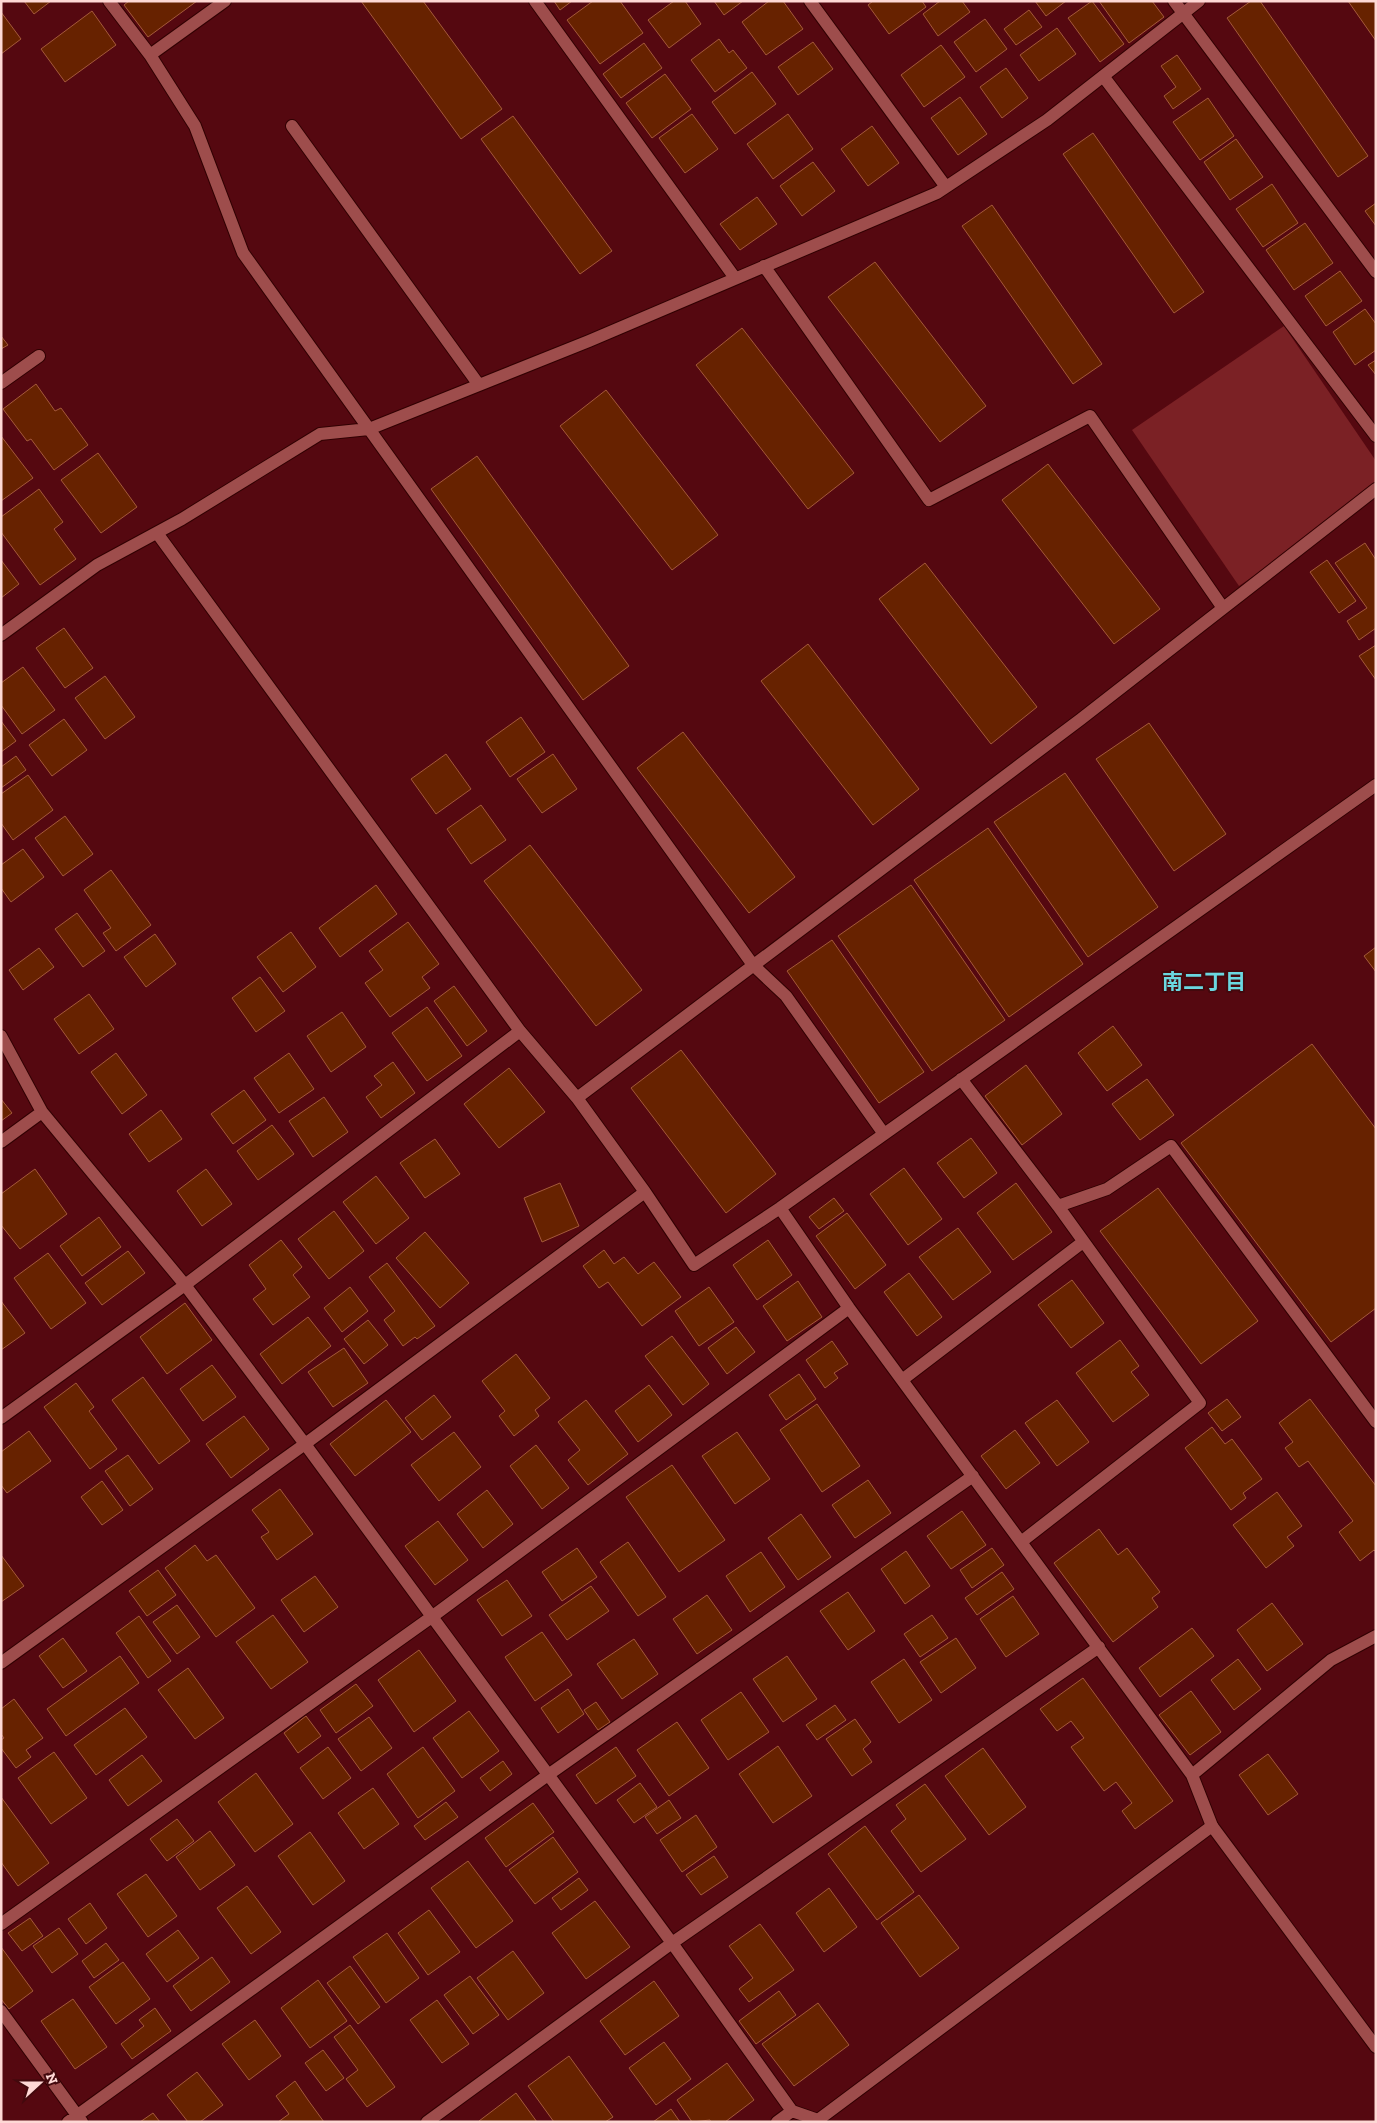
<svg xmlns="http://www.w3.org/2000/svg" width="1377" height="2123" viewBox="0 0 1377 2123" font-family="'Zilla Slab','Noto Sans JP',serif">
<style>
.green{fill:#7b2125}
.building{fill:#672200;stroke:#a4593a}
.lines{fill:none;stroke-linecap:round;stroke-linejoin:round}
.street-casing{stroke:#310002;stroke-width:14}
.secondary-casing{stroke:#310002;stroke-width:14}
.street{stroke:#9e4d4c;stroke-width:12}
.secondary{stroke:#9e4d4c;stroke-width:12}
.labels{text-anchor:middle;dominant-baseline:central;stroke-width:4;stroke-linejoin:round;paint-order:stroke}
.neighbourhood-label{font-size:21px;font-weight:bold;fill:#6bd7e0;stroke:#43090d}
</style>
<rect width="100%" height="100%" fill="#550810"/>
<path class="green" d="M1284,326L1376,461V493L1239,586L1132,430Z"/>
<path class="building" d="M24,1H51L34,14Z
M129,1H197L148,37L124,5Z
M361,1H423L502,109L461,139Z
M554,1H572L560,10Z
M593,1H620L643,33L600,64L567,20Z
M674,1H685L701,24L669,48L648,20Z
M714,1H743L724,15Z
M769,1H783L803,29L766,55L742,22Z
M873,1H922L926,7L889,34L868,5Z
M940,1H962L970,12L938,36L923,14Z
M1035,1H1066L1046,16Z
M1092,1L1124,44L1100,62L1068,18Z
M1099,1H1152L1164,17L1129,43Z
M1251,1H1260L1368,156L1338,177L1227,18Z
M1348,1H1376V41Z
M1029,10L1042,27L1016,45L1004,29Z
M92,11L116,45L65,82L41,49Z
M1,12L21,39L1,54Z
M985,19L1007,49L976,72L954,42Z
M1057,28L1076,54L1039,81L1020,55Z
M719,39L729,53L733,50L747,68L715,92L691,60Z
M813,42L833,69L798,95L778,67Z
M644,43L662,68L621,98L603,74Z
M941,45L965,77L924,107L901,75Z
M1177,55L1201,89L1173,109L1164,96L1176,87L1161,66Z
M1006,68L1028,98L1002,118L980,87Z
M752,72L776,104L735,134L712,102Z
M665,74L691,109L652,138L626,103Z
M960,97L987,134L958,155L931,118Z
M1208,98L1234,136L1200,160L1173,122Z
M692,114L718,149L685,173L659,138Z
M788,114L813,149L773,179L747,144Z
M513,116L612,251L580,274L481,139Z
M872,126L899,163L868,186L841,149Z
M1093,133L1204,292L1174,313L1063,154Z
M1236,139L1263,177L1230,200L1204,162Z
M813,162L835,191L802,216L780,186Z
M1272,184L1298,223L1263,247L1236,209Z
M757,197L777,224L740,250L720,224Z
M1376,203V226L1365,211Z
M992,205L1102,364L1073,384L962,226Z
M1305,223L1333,263L1294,290L1266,250Z
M875,262L986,406L940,442L828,297Z
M1340,271L1362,301L1326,326L1305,296Z
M1365,309L1376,324V350L1355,365L1333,332Z
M742,328L854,473L808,509L696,365Z
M1,336L8,345L1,349Z
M1376,360V375L1368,365Z
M36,384L55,411L61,408L88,445L54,470L31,439L27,441L3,409Z
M606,390L718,535L672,570L560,426Z
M1,436L33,478L1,501Z
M98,453L137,507L101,533L61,480Z
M477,456L629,666L583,700L431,489Z
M1048,464L1160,609L1114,644L1002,500Z
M39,489L63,522L54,529L76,559L40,585L1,532V517Z
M1365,543L1376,560V628L1359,640L1347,621L1367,608L1335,563Z
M1,560L19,584L1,598Z
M1327,560L1356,601L1339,613L1310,572Z
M925,563L1037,707L991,744L879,599Z
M64,628L93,668L65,688L36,648Z
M808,644L919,789L873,825L761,681Z
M1376,645V680L1359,656Z
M23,667L55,710L22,734L1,705V683Z
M105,676L135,717L105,739L75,698Z
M521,717L545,752L510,777L486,742Z
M64,719L87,750L52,776L29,745Z
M1,721L16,741L1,752Z
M1149,723L1226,834L1174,871L1096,759Z
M683,732L795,877L749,913L637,768Z
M446,754L471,789L436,814L411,779Z
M553,754L577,789L542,813L517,779Z
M16,756L26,770L1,788V767Z
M1065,773L1158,907L1088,957L994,822Z
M28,775L53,810L13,840L1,823V794Z
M481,805L506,840L471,864L447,829Z
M65,816L93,854L63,876L35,838Z
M988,828L1083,964L1009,1017L914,880Z
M530,845L642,990L596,1026L484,881Z
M23,849L44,877L11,902L1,888V865Z
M111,870L151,925L116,951L103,933L111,928L84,890Z
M376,885L397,914L340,957L319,928Z
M911,885L1005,1020L932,1071L838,936Z
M77,913L105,951L83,967L55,929Z
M408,922L439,964L422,977L430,988L390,1017L365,983L383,970L369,951Z
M291,932L316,967L283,992L257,957Z
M155,934L176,964L146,987L124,957Z
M832,940L924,1072L879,1103L787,971Z
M1376,947V972L1364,956Z
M39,948L54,967L23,990L9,970Z
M260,977L285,1011L256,1032L232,998Z
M454,986L487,1031L467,1046L434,1001Z
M89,994L114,1029L79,1054L54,1019Z
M427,1007L462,1056L427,1081L392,1033Z
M342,1012L366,1047L331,1072L307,1036Z
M1113,1026L1142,1065L1107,1091L1078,1053Z
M1312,1044L1376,1129V1308L1331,1342L1181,1143Z
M681,1050L776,1174L726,1213L631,1088Z
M116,1053L147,1095L122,1114L91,1072Z
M289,1053L314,1089L279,1113L254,1078Z
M393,1062L415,1093L381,1118L366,1097L382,1085L374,1076Z
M1026,1065L1062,1114L1022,1145L985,1096Z
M509,1068L545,1112L499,1148L464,1104Z
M1147,1079L1174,1115L1140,1140L1112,1104Z
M244,1090L266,1120L233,1144L211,1114Z
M324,1097L348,1132L313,1157L289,1121Z
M1,1099L12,1113L1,1121Z
M161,1110L182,1139L149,1162L129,1134Z
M272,1125L294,1154L258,1180L237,1151Z
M971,1138L997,1173L964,1198L937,1163Z
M435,1139L460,1174L425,1198L400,1163Z
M904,1168L942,1219L908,1245L870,1194Z
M35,1169L67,1214L20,1249L1,1225V1194Z
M206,1169L232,1204L202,1226L177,1191Z
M376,1176L409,1218L376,1244L343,1202Z
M560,1183L579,1226L542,1242L524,1198Z
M1016,1183L1052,1232L1013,1260L977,1213Z
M1158,1188L1258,1321L1201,1364L1100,1231Z
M834,1198L844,1211L819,1229L809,1217Z
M334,1211L364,1251L329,1279L298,1239Z
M847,1213L886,1265L855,1289L816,1236Z
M99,1217L121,1247L82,1276L60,1246Z
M958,1228L991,1272L953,1300L919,1257Z
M425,1232L469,1283L440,1308L396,1258Z
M281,1240L302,1267L293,1275L310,1297L273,1325L253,1299L266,1289L249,1265Z
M768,1240L792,1275L757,1300L733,1265Z
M604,1250L614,1264L624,1257L638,1274L654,1262L681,1297L642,1326L608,1282L599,1288L583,1266Z
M128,1251L145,1273L102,1305L85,1283Z
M48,1253L86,1303L51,1329L14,1278Z
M387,1263L435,1326L417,1339L415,1337L403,1346L384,1320L395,1311L369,1277Z
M909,1273L942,1317L917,1336L884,1292Z
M1072,1280L1104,1323L1071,1348L1038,1305Z
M798,1281L822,1317L787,1341L763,1306Z
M350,1287L368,1311L342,1332L324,1308Z
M709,1287L734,1322L699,1346L675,1311Z
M1,1301L25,1333L1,1350Z
M185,1303L212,1340L167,1374L140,1337Z
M308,1317L331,1346L282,1384L260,1354Z
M368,1320L388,1345L364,1364L344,1339Z
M736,1327L755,1352L727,1374L708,1348Z
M672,1336L709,1384L683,1405L645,1356Z
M1120,1340L1139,1366L1131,1372L1149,1395L1113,1422L1076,1373Z
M832,1341L848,1364L834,1373L838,1378L825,1388L806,1360Z
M344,1348L368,1383L333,1407L308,1372Z
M516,1354L550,1398L535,1410L539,1416L514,1436L499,1416L505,1411L482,1381Z
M212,1365L236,1397L203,1421L180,1389Z
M799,1374L816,1399L786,1420L769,1395Z
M143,1377L190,1441L159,1464L112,1400Z
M76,1383L94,1407L89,1411L117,1449L90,1469L44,1407Z
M649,1385L672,1415L638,1442L615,1411Z
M434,1395L451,1417L422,1440L405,1418Z
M1227,1399L1241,1417L1222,1431L1208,1413Z
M1310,1399L1376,1486V1552L1374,1550L1360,1561L1339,1532L1353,1521L1308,1461L1299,1467L1285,1448L1293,1442L1279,1423Z
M386,1400L411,1432L355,1476L330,1444Z
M586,1400L628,1454L588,1485L568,1460L580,1450L558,1422Z
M1057,1400L1089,1442L1057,1466L1025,1423Z
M817,1404L860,1466L822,1492L780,1430Z
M244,1416L269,1449L231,1478L206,1444Z
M1212,1427L1225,1444L1232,1439L1262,1479L1243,1493L1246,1498L1231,1510L1185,1448Z
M1015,1430L1040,1463L1006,1489L981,1456Z
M29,1431L51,1461L7,1493L1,1485V1452Z
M454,1432L481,1467L439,1501L411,1465Z
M737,1432L770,1479L735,1504L702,1456Z
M536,1445L569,1488L542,1509L510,1466Z
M128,1455L153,1489L130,1506L105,1471Z
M672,1465L725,1540L679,1572L626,1497Z
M868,1480L891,1513L855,1538L832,1505Z
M102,1481L123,1510L102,1525L81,1497Z
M280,1489L313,1534L277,1560L261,1537L269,1532L252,1510Z
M487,1490L513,1524L483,1548L457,1514Z
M1277,1492L1302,1526L1287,1537L1294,1546L1266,1568L1233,1525Z
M962,1511L986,1545L951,1569L927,1536Z
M801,1514L831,1557L798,1580L768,1538Z
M438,1521L468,1560L435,1585L405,1546Z
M1099,1529L1118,1555L1127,1548L1160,1592L1152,1598L1158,1607L1113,1642L1054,1563Z
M628,1542L666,1597L638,1616L600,1562Z
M195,1545L207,1561L216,1555L255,1608L216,1637L165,1568Z
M577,1548L597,1577L562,1601L542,1572Z
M992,1548L1004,1565L972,1588L960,1570Z
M906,1551L930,1586L905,1604L881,1569Z
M761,1552L785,1587L750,1612L726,1576Z
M1,1555L24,1586L1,1602Z
M158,1570L176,1595L147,1616L129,1591Z
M1002,1572L1014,1589L977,1615L965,1598Z
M315,1576L338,1607L304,1632L281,1600Z
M507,1580L532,1616L502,1636L477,1600Z
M591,1586L609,1611L567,1640L549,1615Z
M848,1592L875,1631L848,1650L820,1611Z
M707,1595L732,1630L697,1654L673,1619Z
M1013,1596L1039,1634L1006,1657L980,1619Z
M1272,1603L1303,1644L1267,1671L1237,1630Z
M177,1605L200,1637L177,1654L153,1622Z
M273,1615L308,1662L271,1689L236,1642Z
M932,1615L948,1638L920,1657L904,1634Z
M139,1616L171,1661L148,1678L116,1633Z
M1192,1628L1214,1656L1160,1697L1139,1668Z
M542,1632L572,1675L535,1701L505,1657Z
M63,1638L87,1671L63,1688L39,1656Z
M956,1638L976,1668L941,1693L920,1662Z
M634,1639L658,1674L622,1699L597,1664Z
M419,1650L456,1701L414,1732L378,1680Z
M120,1656L139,1683L66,1736L47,1709Z
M787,1656L817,1699L783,1722L753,1679Z
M904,1659L932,1700L899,1723L871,1682Z
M1238,1659L1261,1689L1234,1710L1211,1680Z
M188,1668L224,1718L195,1739L158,1690Z
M1083,1678L1173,1801L1135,1829L1122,1811L1132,1803L1116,1782L1104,1791L1071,1747L1084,1738L1071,1721L1057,1731L1040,1709Z
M356,1684L373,1706L336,1733L320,1710Z
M568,1689L584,1714L558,1733L541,1708Z
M1191,1691L1221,1732L1190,1755L1159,1715Z
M741,1692L769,1732L728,1760L701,1720Z
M14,1699L43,1738L26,1750L31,1757L16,1768L1,1748V1740L4,1738L1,1734V1709Z
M596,1702L610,1722L598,1730L584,1710Z
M835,1705L846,1720L817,1740L806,1725Z
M125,1708L147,1737L96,1775L74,1745Z
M469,1711L499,1751L462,1778L433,1738Z
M306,1716L321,1736L298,1753L284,1733Z
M369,1717L392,1748L361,1771L338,1739Z
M855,1719L871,1742L863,1749L872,1762L852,1776L826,1739Z
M677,1722L709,1768L669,1796L637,1750Z
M778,1746L812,1796L773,1823L739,1774Z
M328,1747L351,1778L323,1799L300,1768Z
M423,1747L455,1791L418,1818L387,1774Z
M616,1747L636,1776L596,1804L576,1775Z
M983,1748L1026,1807L989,1835L945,1776Z
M54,1752L87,1798L51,1824L18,1778Z
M1268,1754L1298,1794L1268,1815L1239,1775Z
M142,1755L162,1781L128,1806L109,1780Z
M503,1761L512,1774L490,1791L480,1778Z
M256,1773L293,1824L255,1852L218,1802Z
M640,1783L657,1807L634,1823L617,1800Z
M925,1784L966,1839L921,1872L891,1831L906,1819L896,1805Z
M373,1788L399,1824L364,1849L338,1813Z
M1,1797L49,1863L18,1886L1,1862Z
M669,1800L681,1818L657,1834L645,1817Z
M446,1802L458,1817L425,1840L414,1826Z
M533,1803L554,1832L506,1867L485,1838Z
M696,1815L717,1847L682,1872L660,1840Z
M177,1819L194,1841L167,1861L150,1839Z
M865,1826L914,1892L877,1920L828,1854Z
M210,1831L235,1865L200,1890L176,1857Z
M310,1832L345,1881L313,1905L278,1856Z
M553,1837L578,1872L535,1904L509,1870Z
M714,1856L728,1877L701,1895L686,1875Z
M468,1861L513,1921L476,1948L431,1888Z
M146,1874L177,1916L148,1937L117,1894Z
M579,1878L588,1890L561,1910L552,1898Z
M247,1886L281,1932L251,1954L217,1908Z
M829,1888L857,1927L824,1952L796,1913Z
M919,1895L959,1948L920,1977L881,1923Z
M595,1901L630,1947L586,1979L552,1933Z
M90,1903L107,1928L86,1944L68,1919Z
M429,1910L460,1952L428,1975L398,1933Z
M30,1918L43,1936L22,1951L8,1933Z
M760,1924L794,1970L749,2002L739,1989L753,1978L729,1946Z
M59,1928L78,1954L52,1973L33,1946Z
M178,1930L199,1958L167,1982L146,1954Z
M387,1933L419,1978L386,2003L353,1957Z
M106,1943L119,1960L94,1978L82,1961Z
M1,1947L33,1991L9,2009L1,1999Z
M513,1951L544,1993L508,2020L477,1978Z
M212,1957L230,1982L191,2011L173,1986Z
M123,1962L150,1999L116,2024L89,1987Z
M350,1966L380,2007L358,2024L327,1983Z
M470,1976L499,2015L473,2034L444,1995Z
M318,1980L347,2021L310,2048L281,2008Z
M654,1981L679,2016L625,2055L600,2021Z
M779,1991L796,2015L756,2044L739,2021Z
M73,1999L107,2047L75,2069L41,2021Z
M437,2000L469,2044L442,2063L410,2020Z
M818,2003L849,2045L794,2086L762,2044Z
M155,2008L171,2031L132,2059L121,2044L144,2026L139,2020Z
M255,2020L281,2056L249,2080L222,2044Z
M350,2025L395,2087L367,2107L346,2079L358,2070L334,2037Z
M664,2042L691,2079L656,2105L629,2068Z
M323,2050L344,2078L326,2091L305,2063Z
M569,2056L613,2117L605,2122H554L528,2086Z
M727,2063L754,2100L725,2122H711L710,2120L692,2122L677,2100Z
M197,2072L223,2105L200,2122H188L167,2095Z
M295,2081L308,2100L324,2122H278L289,2114L276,2096Z
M516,2093L537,2122H479V2121Z
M671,2109L680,2122H653Z
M153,2113L160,2122H140Z"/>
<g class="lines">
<g class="street-casing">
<path id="street" d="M109,1L150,55L195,126L243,253L753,965L786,996L884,1134
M535,1L735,278
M810,1L946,187
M1174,1L1376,272
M150,55L225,1
M1103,76L1376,436
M292,126L479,385
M764,266L929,500L1090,416L1223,608
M1,383L39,356
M157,533L520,1031L577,1098L645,1192L694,1265L780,1208L1376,785
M1,635L97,565L182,519L320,434L369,429L589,341L937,193L1047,120L1199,1
M1,1036L42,1112L185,1285L305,1444L672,1943L792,2111L818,2120
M961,1079L1058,1206L1107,1189L1171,1146L1376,1422
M577,1098L1081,719L1376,489
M1,1142L42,1112
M780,1208L849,1308L1192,1775L1212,1826
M902,1380L1083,1242
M1,1418L185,1285L520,1031
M1021,1542L1200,1403L1058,1206
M1,1663L305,1444L645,1192
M1192,1775L1331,1660L1376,1636
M1,1924L433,1616L849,1308
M1,2011L82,2122
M68,2122L548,1775L973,1476
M427,2122L672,1943L1099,1647
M777,2122L792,2111"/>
</g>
<g class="secondary-casing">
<path id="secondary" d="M820,2122L818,2120L1212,1826L1376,2047"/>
</g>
<use href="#street" class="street"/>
<use href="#secondary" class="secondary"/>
</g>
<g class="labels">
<g class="neighbourhood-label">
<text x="1204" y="981">南二丁目</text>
</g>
</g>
<rect width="1377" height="2123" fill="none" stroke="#fed8d5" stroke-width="5"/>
<g transform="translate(40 2083) rotate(69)" stroke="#43090d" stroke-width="4" paint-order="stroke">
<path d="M0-4L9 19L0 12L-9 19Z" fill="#fed8d5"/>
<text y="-8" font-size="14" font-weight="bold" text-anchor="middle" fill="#fed8d5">N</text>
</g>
</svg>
